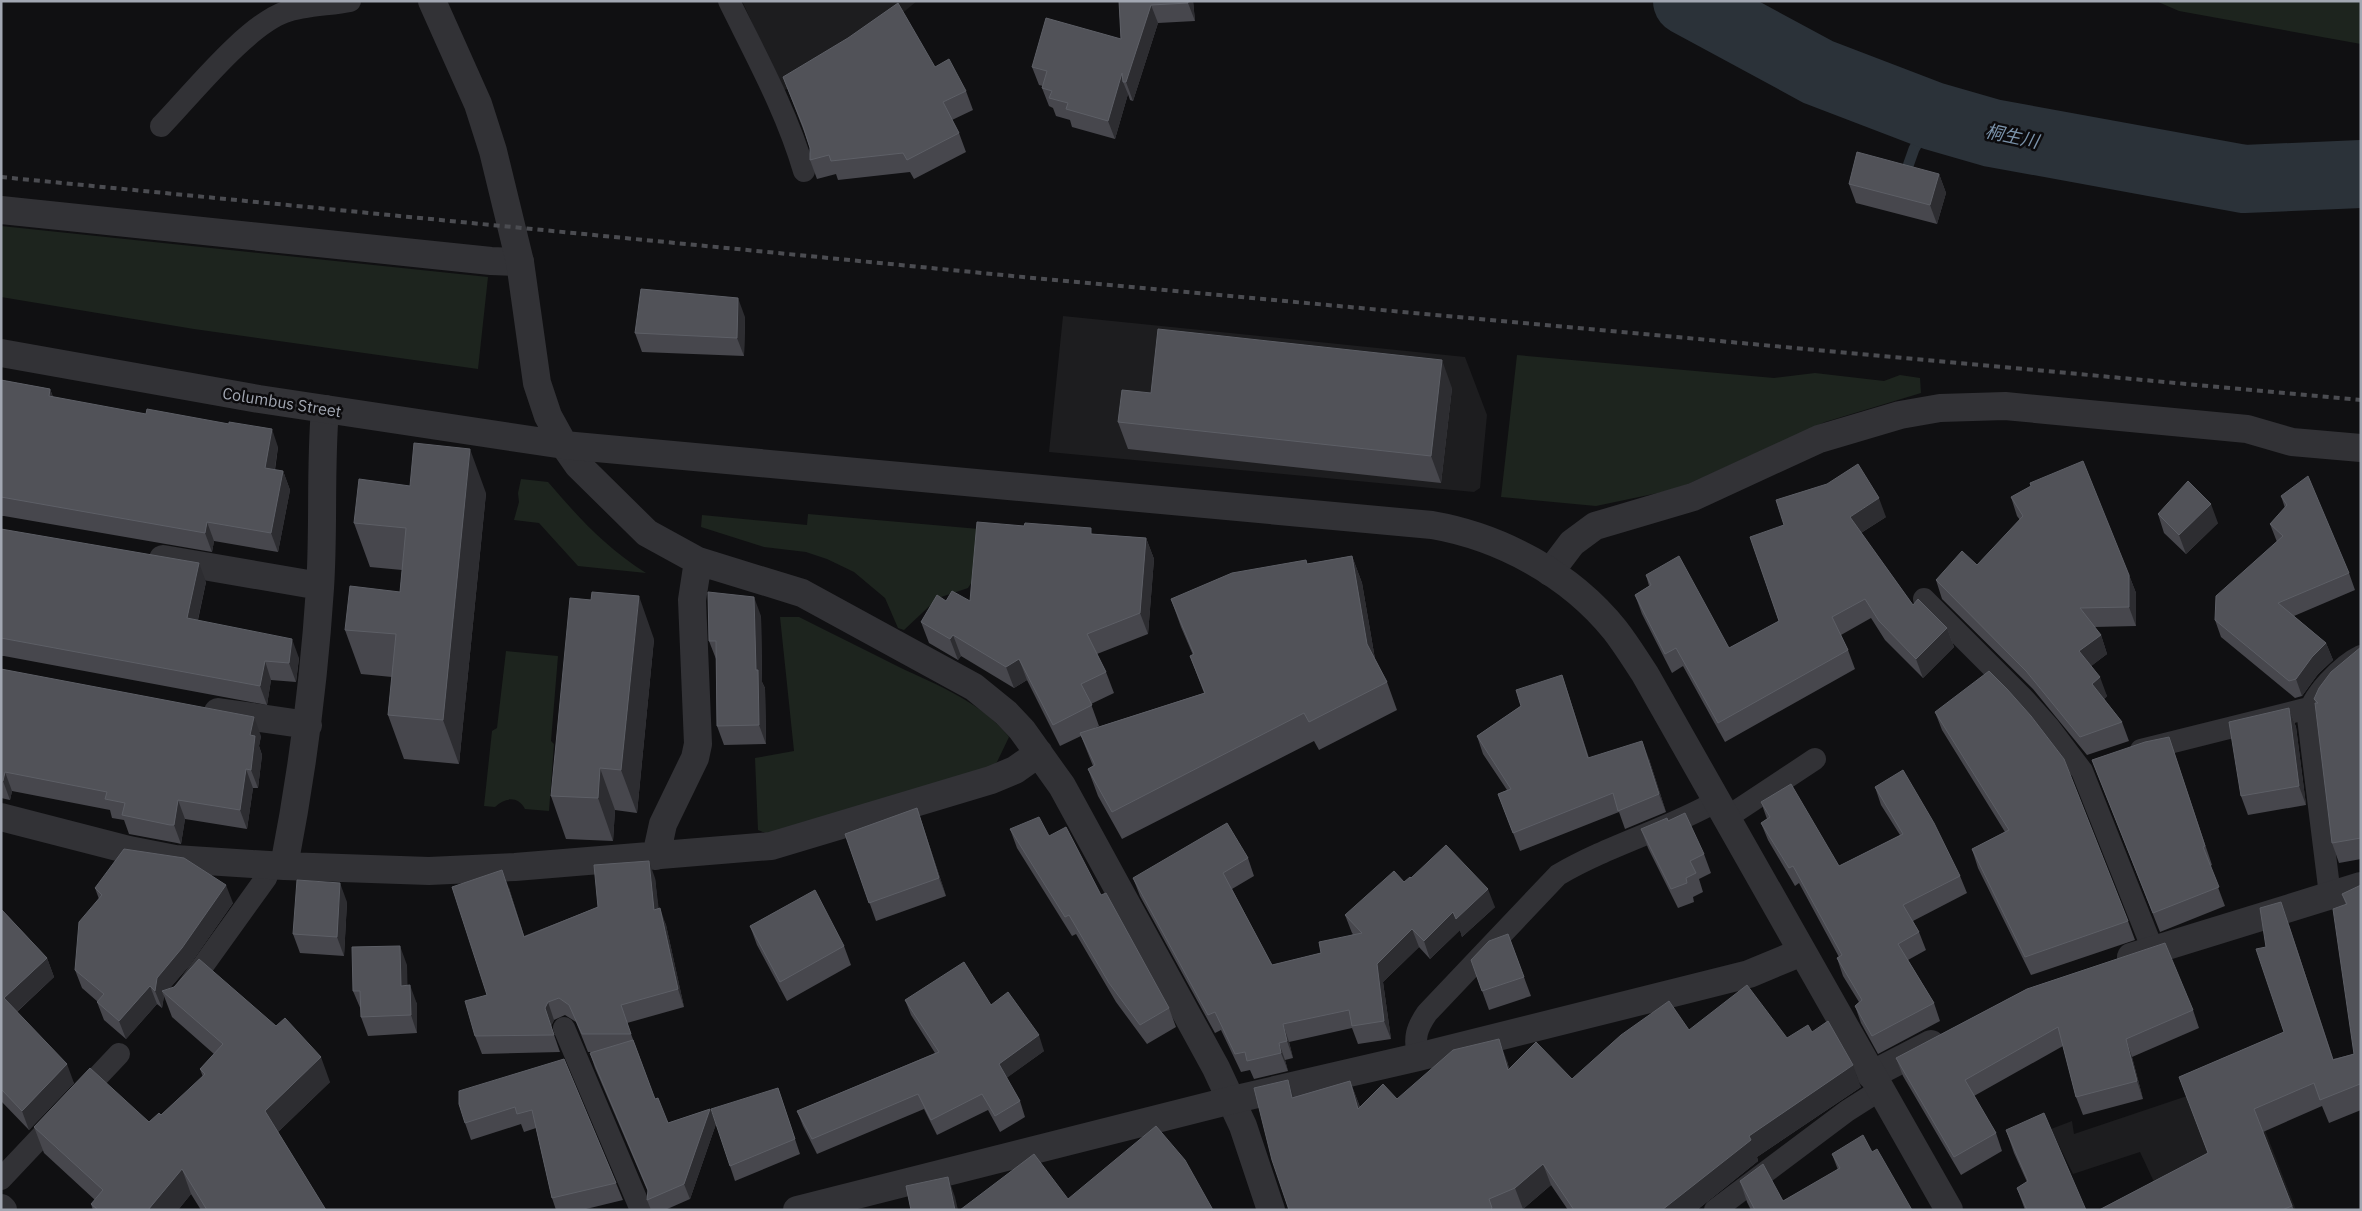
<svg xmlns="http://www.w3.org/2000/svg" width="2362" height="1211" viewBox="0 0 2362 1211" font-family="'IBM Plex Sans','Noto Sans JP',sans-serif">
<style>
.built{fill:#1d1d1f}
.green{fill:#1d241e}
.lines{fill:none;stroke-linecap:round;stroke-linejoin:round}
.stream{stroke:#2b3239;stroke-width:11}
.river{stroke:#2b3239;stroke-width:68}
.service{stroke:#323236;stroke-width:22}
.minor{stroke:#323236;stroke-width:28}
.tertiary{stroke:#323236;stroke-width:28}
.rail{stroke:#4b4c51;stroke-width:4;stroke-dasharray:6 5;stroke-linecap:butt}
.wall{fill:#47474d}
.shaded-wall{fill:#2d2d31}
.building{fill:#515258;stroke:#5d5f66}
.labels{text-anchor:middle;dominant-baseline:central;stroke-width:5;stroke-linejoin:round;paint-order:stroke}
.street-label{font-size:16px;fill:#a2a7b2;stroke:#0c0b0d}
.water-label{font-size:18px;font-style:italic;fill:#7b93ab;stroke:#0c0b0d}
</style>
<rect width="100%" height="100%" fill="#101012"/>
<path class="built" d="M742,1H917L877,34L783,91Z
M1063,316L1465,357L1487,415L1480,488L1474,492L1049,452Z
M2242,1071L2296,1210H2147L2163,1201L2140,1152L2073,1174L2051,1129L2072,1121L2074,1134L2187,1096Z"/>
<path class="green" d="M2156,1H2361V44L2179,11Z
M1,226L488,277L478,369L194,329L1,297Z
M1517,355L1774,378L1815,373L1884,381L1900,375L1920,378L1921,393L1825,422L1677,489L1596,506L1501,497Z
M521,479L548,482C580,519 604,546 646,573L578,566L539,523L514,520L519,502L518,493Z
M808,514L979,529L975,577L968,588L938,598L904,630L898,628L885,598L854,572L827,559L806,552L764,547L701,527L702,515L807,525Z
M780,617H799C832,634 866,650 899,667C937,685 983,703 1009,737L997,762L991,767L768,834L758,830L755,758L794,751Z
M506,651L558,656L551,741L554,744L549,811L525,809C518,796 505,797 495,807L484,806L492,731L497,728Z"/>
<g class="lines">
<path class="stream" d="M1903,180L1914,149L1933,116"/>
<path class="river" d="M1687,1L1818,72L1933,116L1992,133L2244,179L2361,174"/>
<path class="service" d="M729,1C756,56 787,112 804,171
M161,126C192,94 246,26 285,12C303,5 331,5 350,1
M1924,599L2023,698L2048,726L2082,771L2153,950
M2141,750L2309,708
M1726,818L1815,759
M2330,895L2308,718C2310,697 2342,665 2361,656
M187,988L266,878L271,866
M564,1028L641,1210
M1418,1057C1414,1038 1416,1029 1427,1013L1558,875C1609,845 1666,830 1717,801
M1,1179L119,1054
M1715,1210L1847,1111L1880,1090"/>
<path class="minor" d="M1,210L491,261L520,262
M564,445L578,465L647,533L698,561L802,593L974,687L1006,713L1022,730L1062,786L1216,1068L1243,1126L1271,1210
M163,559L320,586
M1550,572L1572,543L1595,526L1693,497L1819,439L1900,415L1940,408L2005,406L2247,429L2292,442L2361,448
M218,712L308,725
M1,817L129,850L175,859L284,866L429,871L515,867L771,846L991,780L1015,770L1039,753
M656,856L663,824L695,758L698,744L692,600L698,561
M284,866C302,774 314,681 320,588C324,528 320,469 325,409
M2131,957L2361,886
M1871,1075L1931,1044"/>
<path class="tertiary" d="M432,1L478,104L493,151L520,262L537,383L548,416L564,445
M1,353L259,399L564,445L1432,525C1501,537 1570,574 1615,630C1626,644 1635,659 1645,674L1949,1210
M1,1208L3,1210
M797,1210L1232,1100L1418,1057L1749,974L1802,952"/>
<path class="rail" d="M1,177L1023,277L2361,400"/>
</g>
<path class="wall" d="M1119,1H1193L1195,21L1158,23L1133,101L1130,100L1128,94L1115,139L1072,127L1070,120L1056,116L1053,108L1049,106L1042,88L1043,86L1039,85L1032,67L1121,39Z
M935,67L966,91L973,110L952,120L959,133L966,152L914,179L910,172L838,180L836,174L817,179L810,160V148L805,134L783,77Z
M1939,174L1946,193L1937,224L1856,203L1849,184Z
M745,317L744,356L642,352L635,333Z
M1,380L50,389L53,397L278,447L275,470L283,471L290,490L278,552L214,541L212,552L4,516H1Z
M1452,388L1441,483L1128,449L1118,422L1151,393Z
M410,486L486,493L459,764L404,759L388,715L392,677L361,674L345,630L400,592L402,570L370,567L354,523Z
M2281,496L2349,573L2355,590L2294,616L2326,643L2333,660L2318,674L2302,696L2295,698L2221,637L2215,620L2277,542L2270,524L2285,508Z
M2011,497L2129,575L2136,593V626L2094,627L2101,635L2107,654L2091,666L2107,696L2104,699L2122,722L2129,741L2087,755L2033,689L1942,599L1936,580L1977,565L2020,520L2017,516Z
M2158,514L2218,523L2186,554L2164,533Z
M1886,517L1861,533L1913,605L1947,628L1954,647L1923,678L1885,640L1871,618L1841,635L1848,650L1855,669L1725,742L1683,666L1672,673L1642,614L1635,595L1649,586L1646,575L1729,648L1779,621L1750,537Z
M1024,526L1094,534L1146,538L1154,559L1148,634L1097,654L1106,672L1114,693L1091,704L1099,726L1095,728L1204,693L1190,656L1193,655L1181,627L1171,599L1306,560L1307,564L1352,556L1362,583L1375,659L1387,682L1397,710L1319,750L1314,741L1122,839L1098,796L1088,769L1093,766L1081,736L1060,746L1027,680L1014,688L961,656L958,660L929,643L921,622L946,601H970Z
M1,529L206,582L198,620L299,658L296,682L271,680L267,705L4,656H1Z
M761,616L762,682L765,688L766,744L724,745L717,726L716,659L709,641Z
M654,639L637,813L615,810L613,841L566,839L551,796Z
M2361,647V859L2339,863L2332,843L2316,703L2314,699Z
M1,669L261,736L259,746L262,755L258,788H253L247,829L185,819L181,844L177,843L129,834L124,820L112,818L110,810L12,791L10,800L1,798Z
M1562,675L1568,693L1589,758L1649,759L1666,812L1625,829L1619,812L1520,851L1498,794L1507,790L1483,754L1477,736L1521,706Z
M2289,708L2296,727L2306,805L2248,815L2241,796Z
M1935,712L2128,921L2135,940L2031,975L1978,868L1972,849L2005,832L1942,730Z
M2169,737L2212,865L2210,866L2225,906L2160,932L2092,760Z
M1875,787L1960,876L1967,893L1913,921L1919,932L1926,950L1908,960L1934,1003L1940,1021L1878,1054L1861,1023L1855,1006L1859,1002L1843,976L1837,958L1839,957L1799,883L1795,886L1768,840L1761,823L1767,819L1761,802L1839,866L1900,835L1881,805Z
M917,808L923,826L946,896L876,921L845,834Z
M1668,821L1704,854L1711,873L1699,879L1703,892L1693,897L1694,902L1678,908L1648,848L1641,829Z
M1010,829L1049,836L1101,895L1169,1008L1176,1027L1147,1044L1116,1002L1076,934L1072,936L1017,848Z
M1248,858L1254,876L1232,889L1272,965L1321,953L1353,934L1352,933L1345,915L1411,878L1495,907L1462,937L1460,930L1430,959L1419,947L1383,982L1391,1039L1358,1044L1352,1028L1289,1042L1293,1058L1285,1060L1288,1071L1254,1079L1250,1070L1241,1072L1221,1030L1215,1033L1140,896L1133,878Z
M655,878L658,908L666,925L684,1007L627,1023L655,1099L668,1123L710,1109L716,1124L690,1199L665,1210H651L647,1200L648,1192L595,1068L590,1053L595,1052H588L576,1022L565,1015L554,1020L551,1026L560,1052L482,1054L475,1036L487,995L509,888L524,936L598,907Z
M2361,885V1110L2329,1123L2322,1106L2263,1132L2294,1210H2099L2208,1153L2179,1077L2284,1032L2266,947L2289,925L2333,1059L2354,1054L2346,905L2342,894Z
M95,888L233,903L189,966L169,989L330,1082L278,1132L326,1210H201L191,1194L178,1210H93L91,1204L95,1200L44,1153L34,1127L149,1122L161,1115L203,1077L200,1069L214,1054L172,1017L164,996L162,1008L157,1004L126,1039L104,1020L97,1002H98L82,988L75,970L99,899Z
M347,902L344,956L300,953L293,934Z
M1,909L47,958L54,977L17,1012L74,1083L29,1130L1,1101Z
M750,926L844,946L851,965L787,1001L757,945Z
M1508,934L1531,996L1489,1010L1471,960Z
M407,965V985L417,1004V1033L368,1036L361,1017V1010L353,991Z
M2027,989L2193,1010L2199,1028L2132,1057L2143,1099L2083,1115L2076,1097L2063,1046L1974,1096L1996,1133L2002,1151L1961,1175L1903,1076L1896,1058Z
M905,1000L991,1005L1044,1051L1006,1078L1020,1101L1025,1117L1000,1132L988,1110L937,1135L924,1109L817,1154L803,1126L797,1111L935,1053L911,1015Z
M1689,1030L1787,1038L1812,1032L1861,1087L1757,1157L1758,1161L1697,1210H1568L1551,1185L1523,1209L1521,1210H1289L1294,1097L1350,1081L1360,1107L1397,1099L1507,1061L1509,1068L1572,1079Z
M564,1059L616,1183L623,1200L582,1210H556L552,1198L536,1128L524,1132L521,1124L471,1140L465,1123Z
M778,1088L800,1154L735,1181L730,1166Z
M2006,1130L2086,1210H2025L2017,1188L2027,1182L2014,1153Z
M1872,1152L1912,1210H1751L1747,1202L1740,1181L1783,1201L1838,1170L1832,1154Z"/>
<path class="shaded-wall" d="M1188,1H1193L1195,21L1188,3Z
M1151,5L1158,23L1133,101L1126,82Z
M1122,73L1123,82L1128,94L1115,139L1108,121Z
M1939,174L1946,193L1937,224L1930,205Z
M738,298L745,317L744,356L737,338Z
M1442,360L1452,388L1441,483L1431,456Z
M50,389L57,408L49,396Z
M272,429L278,447L272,487L265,468Z
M470,449L486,493L459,764L443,720Z
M283,471L290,490L278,552L271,533Z
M1879,498L1886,517L1856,536L1850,517Z
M2211,504L2218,523L2186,554L2179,535Z
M207,522L214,541L212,552L205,533Z
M1146,538L1154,559L1148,634L1140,613Z
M1352,556L1362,583L1377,671L1367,644Z
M199,563L206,582L194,637L187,618Z
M2129,575L2136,593V626L2129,607Z
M639,596L654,639L637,813L621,770Z
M754,597L761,616L762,682L765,688L766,744L759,725L756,670Z
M1947,628L1954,647L1923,678L1916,659Z
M953,635L961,656L958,660L950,639Z
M2101,635L2107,654L2086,670L2079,651Z
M292,639L299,658L296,682L289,663Z
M2326,643L2333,660L2318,674L2302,696L2296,679L2312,657Z
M1019,659L1027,680L1014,688L1006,667Z
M265,661L271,680L267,705L260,686Z
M1562,675L1568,693L1594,776L1588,758Z
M2100,677L2107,696L2099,703L2092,684Z
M2289,708L2296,727L2306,805L2299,786Z
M254,717L261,736L259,746L262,755L258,788L251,770L250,735Z
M1642,741L1649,759L1666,812L1659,794Z
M600,768L615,810L613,841L598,798Z
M246,769L253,788L247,829L240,810Z
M5,772L12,791L10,800L3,781Z
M178,800L185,819L181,844L174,825Z
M917,808L923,826L946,896L939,878Z
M649,861L655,878L661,927L654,910Z
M502,870L509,888L530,954L524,937Z
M340,883L347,902L344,956L337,937Z
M226,885L233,903L189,966L165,994L162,992L164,996L162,1008L155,991L157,978Z
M1488,889L1495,907L1462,937L1460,930L1430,959L1424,941L1453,912Z
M2281,902L2289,925L2341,1082L2333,1060Z
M660,908L666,925L684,1007L678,989Z
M1412,929L1419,947L1383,982L1391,1039L1384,1021L1377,964Z
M400,946L407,965L408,1004L401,986Z
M47,958L54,977L11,1017L4,998Z
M410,985L417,1004V1033L411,1015Z
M150,986L157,1004L126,1039L119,1021Z
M548,1002L554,1020L551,1026L560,1052L545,1008Z
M1283,1024L1289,1042L1293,1058L1287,1041Z
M1039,1035L1044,1051L1004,1080L999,1064Z
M1499,1039L1507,1061L1515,1091L1508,1070Z
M2126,1039L2132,1057L2143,1099L2137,1081Z
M1279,1043L1285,1060L1288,1071L1281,1053Z
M321,1057L330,1082L274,1136L265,1111Z
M67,1064L74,1083L29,1130L22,1111Z
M1853,1065L1861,1087L1757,1157L1758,1161L1697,1210H1662L1749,1136Z
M1288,1080L1295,1101L1292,1098Z
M1350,1081L1358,1102L1366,1130L1358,1109Z
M710,1109L716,1124L690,1199L684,1184Z
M1543,1164L1551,1185L1523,1209L1515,1188Z
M182,1169L191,1194L178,1210H148Z
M948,1177L955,1197L958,1210H955Z"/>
<path class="building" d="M1119,1H1188V3L1151,5L1126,82H1123L1122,73L1108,121L1066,109L1068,103L1049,98L1052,91L1042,88L1047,71L1032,67L1046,18L1121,39Z
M898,3L935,67L949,59L966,91L943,102L959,133L907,160L903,153L831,161L829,155L810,160V148L803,126L783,77L848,38Z
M1857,152L1939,174L1930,205L1849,184Z
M641,289L738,298L737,338L635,333Z
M1158,329L1442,360L1431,456L1118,422L1122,390L1151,393Z
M1,380L50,389L49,396L146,414L147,409L229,424V422L272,429L265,468L283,471L271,533L207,522L205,533L1,497Z
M414,443L470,449L443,720L388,715L396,634L345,630L350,586L400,592L406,528L354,523L359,479L410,486Z
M2083,461L2129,575V607L2080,608L2101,635L2079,651L2100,677L2092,684L2122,722L2080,737L2026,671L1936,580L1962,551L1977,565L2023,516L2011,497L2031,486L2030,483Z
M1858,464L1879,498L1850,517L1913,605L1918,599L1947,628L1916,659L1879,621L1865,599L1832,617L1848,650L1718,723L1676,648L1665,654L1635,595L1651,585L1646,575L1679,556L1729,648L1779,621L1750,537L1784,525L1776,500L1827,484Z
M2308,476L2349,573L2278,603L2326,643L2312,657L2296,679L2289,681L2215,620L2216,596L2283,536L2270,524L2287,505L2281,496Z
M2188,481L2211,504L2179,535L2158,514Z
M977,522L1024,526L1025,523L1091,528V534L1146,538L1140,613L1087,634L1106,672L1081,684L1092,705L1053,725L1019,659L1006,667L953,635L950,639L921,622L937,595L946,601L952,591L970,601Z
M1,529L199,563L187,618L292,639L289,663L265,661L260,686L1,638Z
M1352,556L1367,644L1387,682L1309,722L1304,713L1112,812L1088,769L1095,765L1080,733L1205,693L1190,656L1194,654L1171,599L1232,573L1306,560L1307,564Z
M592,592L639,596L621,770L600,768L598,798L551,796L570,598L591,600Z
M708,592L754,597L756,670H758L759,725L717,726L716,641H709Z
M2361,647V838L2332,843L2315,703H2318L2314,699L2319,688L2331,672Z
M1,669L254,717L250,735L255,736L251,770L246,769L240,810L178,800L174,825H170L122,815L125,803L105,799L107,792L5,772L3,781H1Z
M1989,671L2007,689L2031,716L2064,759L2128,921L2025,957L1972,849L2009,830L1935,712Z
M1562,675L1588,758L1642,741L1659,794L1618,811L1613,793L1513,833L1498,794L1511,789L1477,736L1521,706L1516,690Z
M2289,708L2299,786L2241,796L2229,722Z
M2169,737L2205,846L2203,847L2219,887L2153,913L2092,760L2145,742Z
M1903,770L1934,823L1960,876L1903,905L1919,932L1898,944L1934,1003L1872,1036L1855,1006L1862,1000L1837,958L1842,955L1793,866L1789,868L1761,823L1770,817L1761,802L1791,784L1839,866L1903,834L1875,787Z
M917,808L939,878L869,903L845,834Z
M1685,813L1704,854L1690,861L1696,873L1686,878L1687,883L1671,889L1641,829L1667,818L1668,821Z
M1039,817L1049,836L1066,827L1101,895L1106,893L1169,1008L1140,1025L1109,983L1069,915L1065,917L1010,829Z
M1227,823L1248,858L1223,873L1272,965L1321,953L1319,942L1362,933L1345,915L1394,871L1404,882L1410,877L1411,878L1446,845L1488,889L1456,919L1453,912L1424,941L1412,929L1377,964L1384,1021L1352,1026L1349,1010L1283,1024L1287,1041L1279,1043L1281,1053L1247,1061L1245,1052L1235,1054L1215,1012L1208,1015L1133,878Z
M124,849L184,858L226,885L182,948L157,978L155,991L150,986L119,1021L97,1002L104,994L75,970L79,922L102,895L95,888Z
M649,861L654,910L660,908L678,989L621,1005L631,1034H582L569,1005L559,998L548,1002L545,1008L554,1035L475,1036L465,1001L487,995L452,887L502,870L524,937L598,907L594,865Z
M297,880L340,883L337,937L293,934Z
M2361,885V1085L2360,1084L2320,1100L2314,1083L2254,1109L2292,1206L2282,1210H2099L2208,1153L2179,1077L2284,1032L2256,949L2266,947L2260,908L2281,902L2333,1060L2354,1054L2333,909L2347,904L2342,894Z
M815,890L844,946L780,982L750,926Z
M1,909L47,958L4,998L67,1064L22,1111L1,1089Z
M1508,934L1524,977L1482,991L1471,960L1489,941Z
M2165,943L2193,1010L2126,1039L2137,1081L2076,1097L2058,1027L1965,1080L1996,1133L1954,1157L1896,1058L2027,989Z
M400,946L401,986L410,985L411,1015L361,1017L360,991H353L352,947Z
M199,959L276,1026L285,1018L321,1057L265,1111L326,1210H207L182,1169L148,1210H98L91,1204L103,1190L34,1127L90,1068L149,1122L159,1113L161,1115L205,1074L200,1069L223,1044L162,991L174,987Z
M964,962L991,1005L1008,992L1039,1035L999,1064L1020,1101L995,1116L982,1094L931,1120L918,1094L812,1139L797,1111L939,1052L905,1000Z
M1747,985L1787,1038L1808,1025L1812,1032L1828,1021L1853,1065L1749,1136L1751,1140L1662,1210H1574L1543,1164L1515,1188L1489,1199L1492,1208L1490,1210H1289L1272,1160L1254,1088L1288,1080L1292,1098L1350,1081L1358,1109L1383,1084L1397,1099L1453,1050L1499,1039L1508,1070L1536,1042L1572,1079L1621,1035L1669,1001L1689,1030Z
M633,1040L655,1099L658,1098L668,1123L710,1109L684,1184L647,1200L648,1190L590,1053Z
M564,1059L616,1183L552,1198L532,1110L517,1114L515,1107L465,1123L459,1104V1091Z
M778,1088L795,1139L730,1166L711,1109Z
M2044,1113L2086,1210H2027L2017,1188L2028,1181L2006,1130Z
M1156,1126L1185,1160L1213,1210H960L1034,1154L1068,1199Z
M1863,1135L1872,1152L1877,1149L1912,1210H1755L1740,1181L1763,1164L1783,1201L1840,1168L1832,1154Z
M948,1177L955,1210H911L906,1186Z"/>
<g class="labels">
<g class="street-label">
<text transform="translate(282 402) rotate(9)">Columbus Street</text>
</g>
<g class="water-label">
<text transform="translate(2012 136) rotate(12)">桐生川</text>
</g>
</g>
<rect width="2362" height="1211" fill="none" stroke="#a2a7b2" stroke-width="5"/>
</svg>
